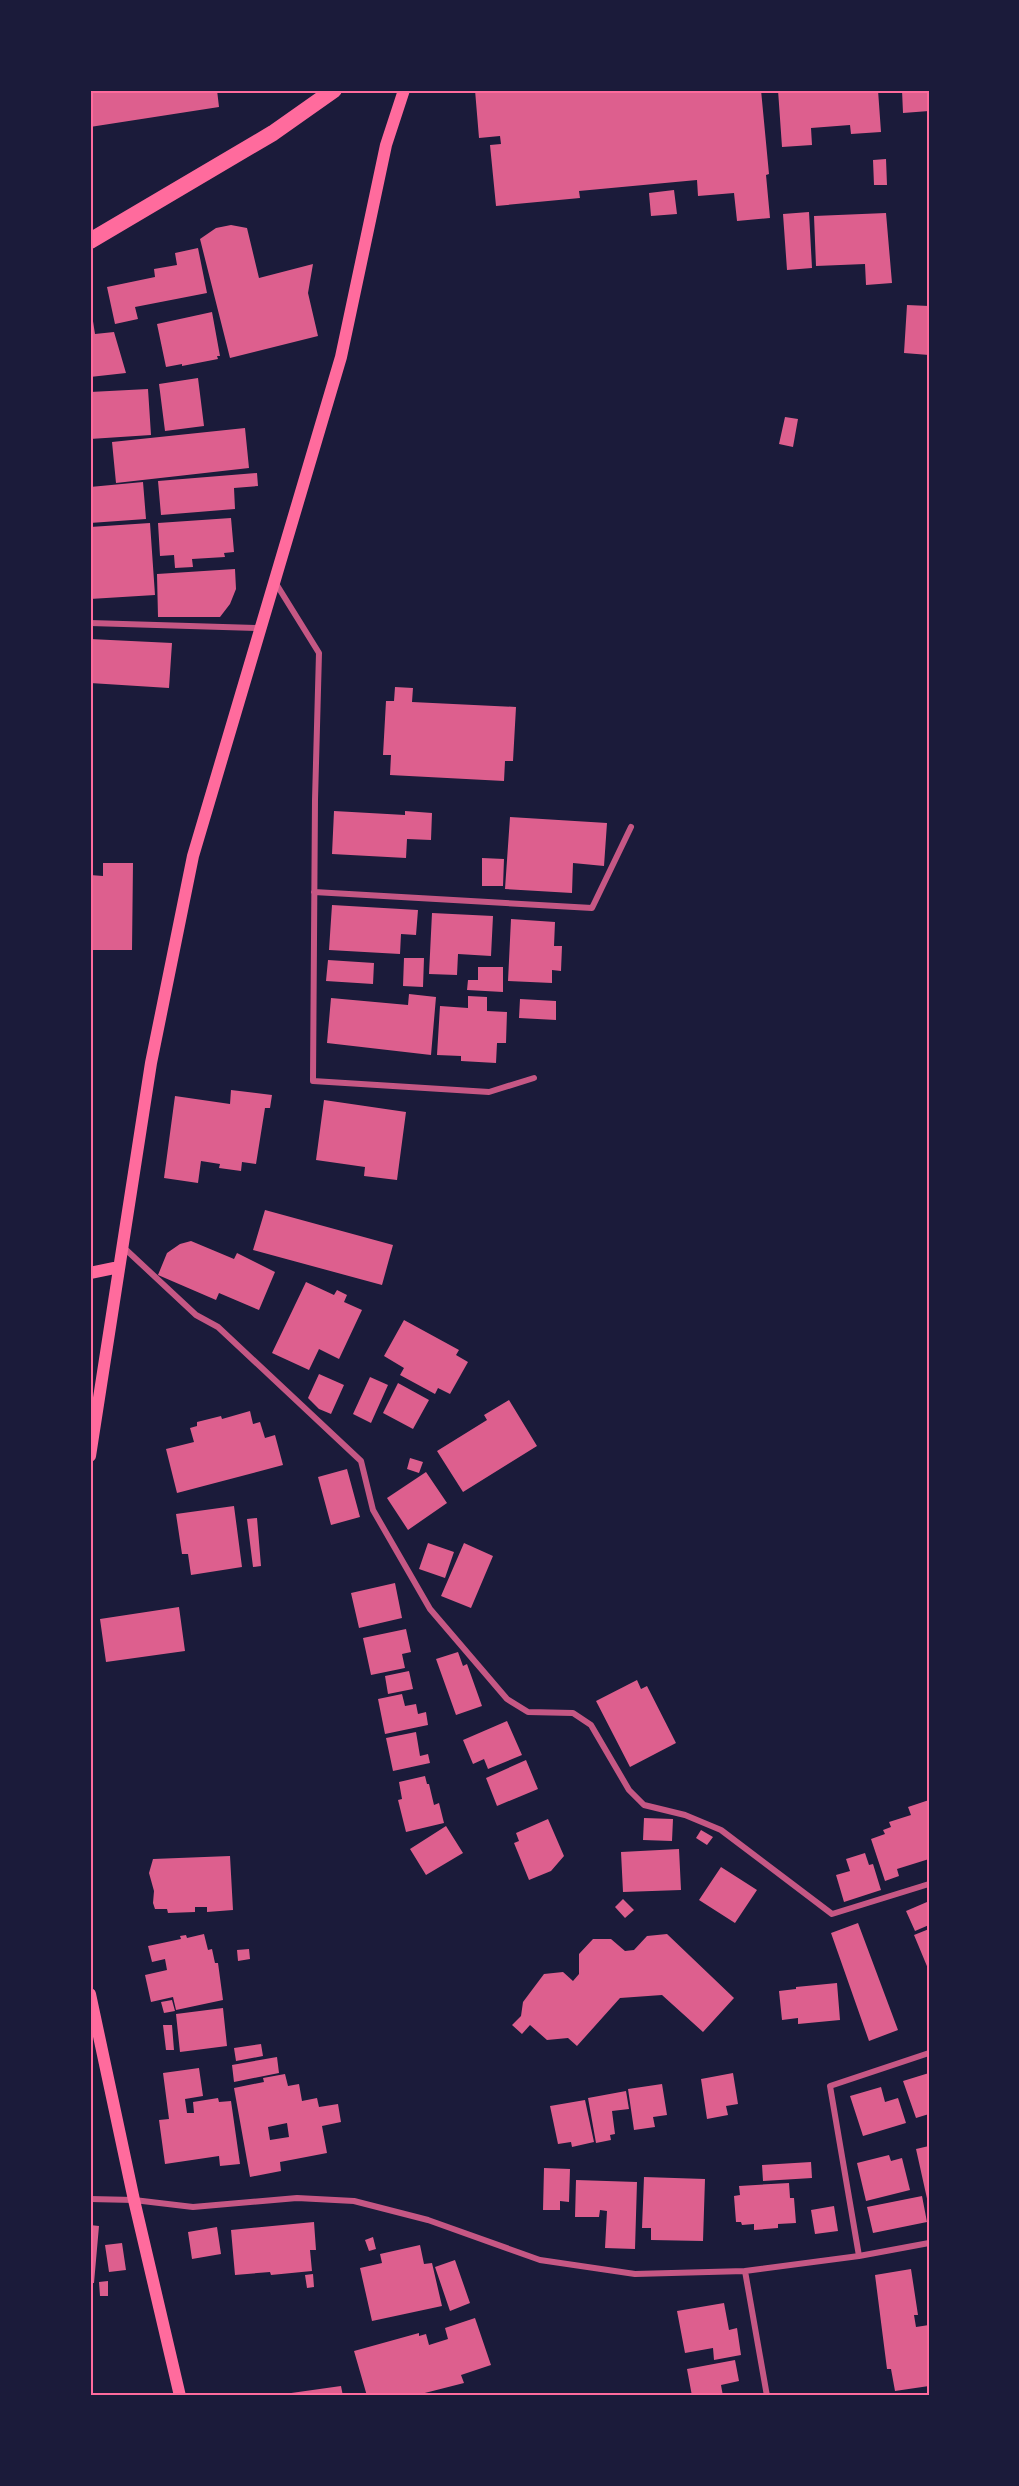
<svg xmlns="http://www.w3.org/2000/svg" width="1019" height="2486" viewBox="0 0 1019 2486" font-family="Cabin,sans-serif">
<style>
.building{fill:#dd5f8e;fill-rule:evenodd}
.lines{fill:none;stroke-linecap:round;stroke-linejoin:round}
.minor{stroke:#c65784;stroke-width:6}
.secondary{stroke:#ff6b9d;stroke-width:12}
.trunk{stroke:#ff6b9d;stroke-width:16}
.neatline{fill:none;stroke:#ff6b9d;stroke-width:2}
</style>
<rect width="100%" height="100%" fill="#1b1b3a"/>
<path class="building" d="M90,90H217L219,107L90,127Z
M475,90H761L769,174L766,175L770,218L737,221L734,193L698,196L697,180L579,191L580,198L496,206L490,145L501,144L500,136L479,138Z
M778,90H878L881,132L851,134L850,125L811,128L812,145L782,147Z
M902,90H929V111L903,113Z
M886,159L887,185H874L873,160Z
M674,190L677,214L651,216L649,193Z
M809,212L812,268L787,270L783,214Z
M886,213L892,283L866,285L865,264L816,266L814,216Z
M231,225L247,228L259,278L313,264L308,293L318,336L230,358L200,239L216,228Z
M198,248L207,293L135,307L138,319L115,324L107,287L155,277L154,269L177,265L175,253Z
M90,302L95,334L114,332L126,373L90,377Z
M907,305L929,306V355L904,353Z
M212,312L220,356H217L218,359L182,366V364L166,367L157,324Z
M198,378L204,426L165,431L159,384Z
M148,389L151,435L90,439V392Z
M785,417L798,419L793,447L779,444Z
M245,428L249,468L116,483L112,442Z
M257,473L258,486L234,488L235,509L161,515L158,481Z
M143,482L146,519L90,523V487Z
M231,518L234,552L224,553L225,557L192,559L193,567L175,568L174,555L160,556L158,523Z
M150,523L155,595L90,599V527Z
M235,569L236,589L230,604L220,617H158L157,574Z
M90,639L172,643L169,688L90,683Z
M395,687L413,688L412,702L516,707L513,761H505L504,781L390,775L391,755H383L386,701H394Z
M334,811L405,815V811L432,813L431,840L407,839L406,858L332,854Z
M510,817L607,823L604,866L573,863L572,893L505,889Z
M482,858L504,859L503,886H482Z
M103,863H133L132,950H90V875L103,876Z
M332,905L418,910L416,935L401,934L400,954L329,950Z
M432,913L493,916L491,956L458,954L457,975L429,974Z
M511,919L555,922L554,946H562L561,971L552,970V983L508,981Z
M404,958H424L423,987L403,986Z
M328,960L374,963L373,984L326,981Z
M478,967H503V992L467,990L468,980H478Z
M409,994L436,997L431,1055L327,1043L331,998L408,1005Z
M468,996L487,997V1011L507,1012L506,1043H497L496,1063L461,1061V1056L437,1055L440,1006L468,1008Z
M520,999L556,1001V1020L519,1018Z
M231,1090L272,1095L270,1108H265L256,1164L242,1162L241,1171L219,1168L220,1164L201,1161L198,1183L164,1178L175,1096L230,1104Z
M324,1100L406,1112L397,1180L364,1176L365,1167L316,1160Z
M265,1210L393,1245L382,1285L253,1250Z
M191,1241L234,1259L237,1253L275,1272L259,1310L219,1293L216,1300L158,1275L167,1253L180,1244Z
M306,1282L334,1295L337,1290L347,1295L344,1302L362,1310L339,1359L319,1349L309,1370L272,1353Z
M404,1320L459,1350L456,1355L468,1362L450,1394L438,1388L435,1394L400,1375L404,1368L384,1356Z
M319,1374L344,1385L331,1414L319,1409L308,1398Z
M370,1377L388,1385L371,1423L353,1414Z
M398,1383L429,1400L413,1429L383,1413Z
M509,1400L537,1446L463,1492L437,1451L487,1420L484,1415Z
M250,1411L253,1424L260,1422L265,1438L275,1435L283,1465L177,1493L166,1449L194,1442L190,1428L197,1426V1422L221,1416L222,1419Z
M410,1458L423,1462L419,1473L407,1469Z
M347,1469L360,1517L331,1525L318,1477Z
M426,1472L447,1503L408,1530L387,1498Z
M234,1506L242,1567L191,1575L188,1554H182L176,1514Z
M257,1518L261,1566L253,1567L247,1519Z
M428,1543L454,1552L445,1578L419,1569Z
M464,1543L493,1556L471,1608L441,1596Z
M395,1583L402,1618L359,1628L351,1593Z
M179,1607L185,1651L106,1662L100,1619Z
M406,1629L411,1652L402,1654L405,1668L371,1675L363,1638Z
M458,1652L463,1666L467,1664L482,1706L456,1715L436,1659Z
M409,1671L413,1689L388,1694L385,1676Z
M637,1680L641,1689L647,1686L676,1743L630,1767L596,1701Z
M402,1694L405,1706L416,1704L418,1714L426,1712L428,1725L385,1734L378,1699Z
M507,1721L522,1755L488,1769L484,1759L473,1764L463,1740Z
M416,1732L420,1756L428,1754L430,1763L393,1771L386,1738Z
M526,1760L538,1789L497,1806L486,1778Z
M425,1776L427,1784H429L434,1805L439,1803L444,1823L406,1832L398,1800L402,1799L399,1782Z
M929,1800V1859L897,1869L899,1876L885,1881L871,1839L885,1834L883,1830L891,1827L889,1822L911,1815L908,1807Z
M644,1818L673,1819L672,1841L643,1840Z
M548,1819L564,1856L551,1871L529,1880L514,1843L519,1841L516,1833Z
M446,1826L463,1853L426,1875L410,1849Z
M701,1830L713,1837L707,1845L696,1838Z
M679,1849L681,1890L623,1892L621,1852Z
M865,1853L869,1865L873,1864L881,1890L844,1902L836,1875L850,1871L846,1859Z
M230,1856L233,1910L207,1912V1907H195V1912L168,1913L167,1909H155L153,1903L154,1891L149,1873L153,1859Z
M721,1867L757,1890L735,1923L699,1900Z
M623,1899L634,1910L625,1918L615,1907Z
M927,1902L929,1925L915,1931L906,1911Z
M858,1923L898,2030L869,2041L831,1933Z
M929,1929V1971L914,1935Z
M204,1934L208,1950L212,1949L215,1963H218L223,2000L176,2010L173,1997L151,2002L145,1975L167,1970L165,1959L152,1962L148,1946L181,1939L180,1936L186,1935L187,1938Z
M667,1934L734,1998L703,2032L662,1995L620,1998L577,2046L568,2038L547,2040L530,2025L522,2034L512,2025L521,2016L523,2002L544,1974L563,1972L573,1981L579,1974V1954L593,1939H611L625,1951L634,1950L647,1936Z
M249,1949L250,1959L238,1961L237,1950Z
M837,1983L840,2020L798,2024V2018L782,2020L779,1991L796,1989V1987Z
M172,2000L175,2011L164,2013L161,2002Z
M223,2008L227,2046L180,2052L176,2014Z
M163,2025H172L174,2050H166Z
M261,2044L263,2056L236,2061L234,2048Z
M277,2057L279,2073L234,2082L232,2065Z
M199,2068L203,2096L185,2099L187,2113H194L193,2102L218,2098L219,2102L231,2101L240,2164L220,2166L219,2156L165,2164L159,2120L169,2119L163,2073Z
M733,2073L738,2104L726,2106L728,2115L707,2119L701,2079Z
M929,2073V2114L916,2118L903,2081Z
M285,2074L288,2086L299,2084L302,2101L317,2098L319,2107L338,2104L341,2122L322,2126L327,2153L280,2162L281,2171L250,2177L234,2088L264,2082L263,2078ZM287,2123L289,2137L270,2140L268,2127Z
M662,2084L667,2115L653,2117L655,2127L634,2130L628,2089Z
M881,2087L885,2102L898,2098L906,2123L863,2136L850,2096Z
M626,2091L629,2109L612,2111L615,2134L610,2135L611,2140L596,2143L588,2098Z
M585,2100L594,2142L572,2147L571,2142L558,2144L550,2106Z
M929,2146V2203H928L916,2149Z
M889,2155L891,2161L902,2158L910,2190L866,2201L857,2163Z
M811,2162L812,2178L763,2181L762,2165Z
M544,2168L570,2169L569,2202L560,2201V2210H543Z
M644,2177L705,2179L703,2241L651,2240V2228H642Z
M576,2180L637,2182L635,2249L605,2248L607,2211L600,2210L599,2217H575Z
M789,2183L790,2198H794L796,2223L778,2224V2228L754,2230V2224L742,2225L741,2222H736L734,2196L740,2195L739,2186Z
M922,2196L927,2222L873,2233L867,2207Z
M834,2206L838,2231L815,2234L811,2210Z
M314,2222L316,2250H310L312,2271L271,2275L270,2272L235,2275L231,2230Z
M90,2225L99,2226L94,2283H90Z
M217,2227L221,2254L192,2259L188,2232Z
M373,2237L376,2249L369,2251L365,2240Z
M122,2243L126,2270L109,2272L105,2245Z
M420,2245L424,2264L432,2263L442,2306L372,2321L360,2268L382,2263L380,2254Z
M455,2260L470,2303L450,2311L435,2267Z
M911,2269L918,2315H914L916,2327L929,2325V2386L895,2391L891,2369H887L875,2275Z
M313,2274L314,2287L307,2288L305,2275Z
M108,2281V2296H100L99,2282Z
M724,2303L729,2330L737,2328L741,2355L714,2360L713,2348L685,2353L677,2311Z
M475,2318L491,2365L461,2375L464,2383L413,2396H367L354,2351L419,2333V2336L426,2334L429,2345L448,2339L445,2328Z
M735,2360L739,2381L721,2385L723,2396H692L687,2369Z
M341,2386L343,2396H277V2395Z"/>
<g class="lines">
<path class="minor" d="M275,582L319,653L315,800L313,1081L489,1092L534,1078
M90,623L260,628
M314,892L592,908L631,827
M122,1246L196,1315L218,1327L361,1461L373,1510L430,1609L507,1699L528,1712L573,1713L591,1725L629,1790L644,1805L685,1815L721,1830L832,1914L929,1884
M90,2199L134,2200L193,2207L297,2198L354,2201L428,2220L540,2260L635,2274L745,2271L859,2256L929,2243
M859,2256L830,2086L929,2053
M745,2271L767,2396"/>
<path class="secondary" d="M90,1273L119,1267
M90,1456L151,1063L193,856L341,357L386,145L404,90
M90,1994L134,2200L180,2396"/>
<path class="trunk" d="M90,241L273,133L334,90"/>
</g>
<rect width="1019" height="2486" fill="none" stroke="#1b1b3a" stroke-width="183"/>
<rect x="92" y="92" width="836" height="2302" class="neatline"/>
</svg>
